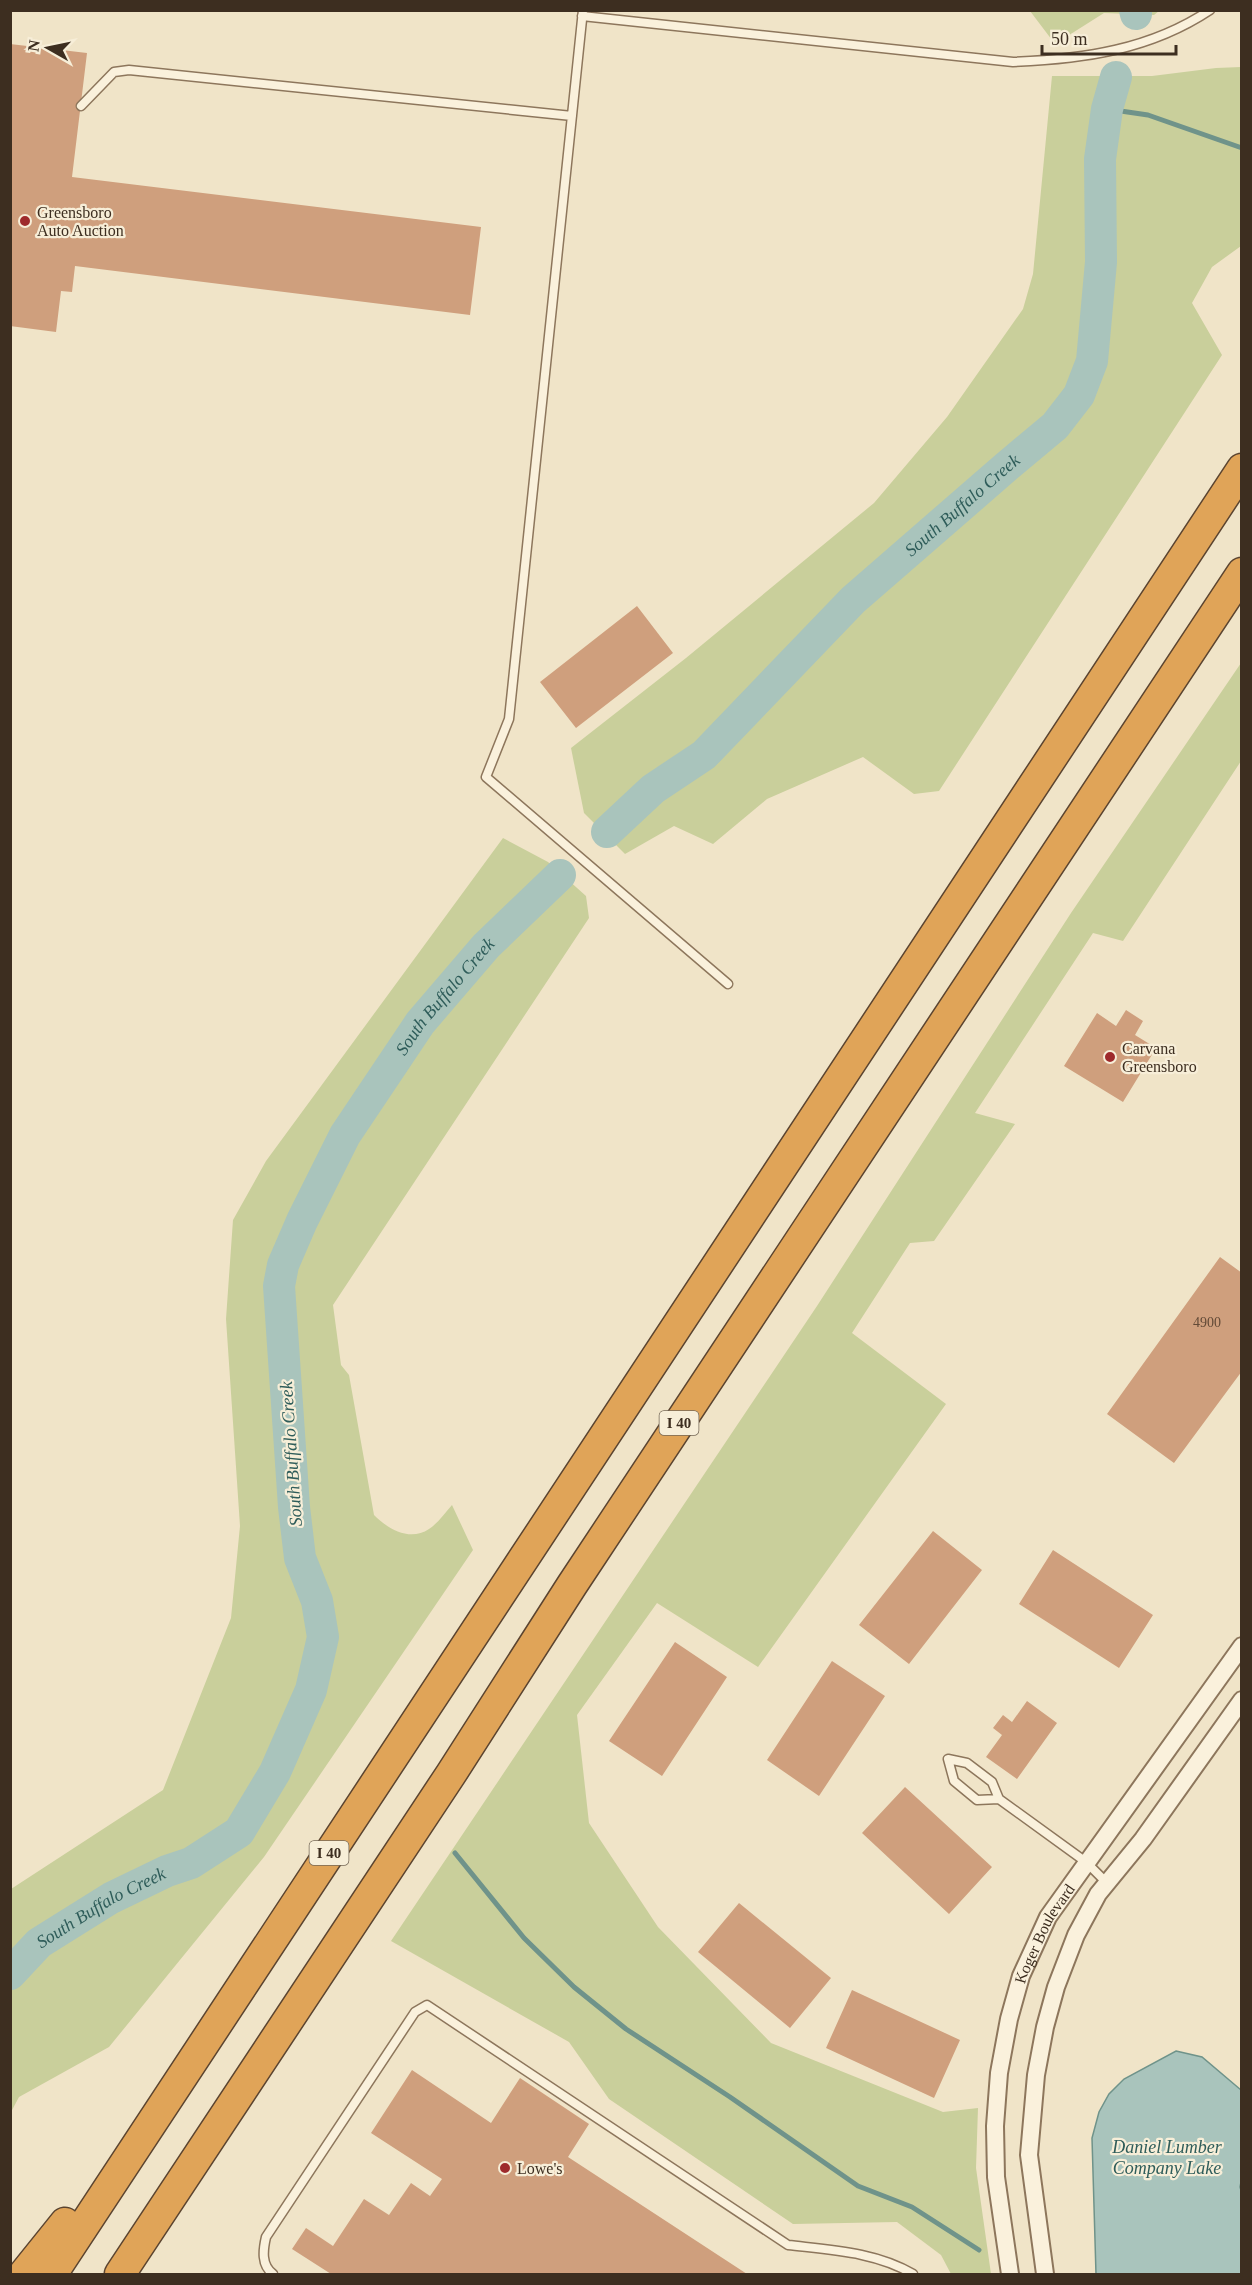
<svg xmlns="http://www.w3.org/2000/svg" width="1252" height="2285" viewBox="0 0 1252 2285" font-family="Georgia,serif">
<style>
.green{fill:#c9cf9b}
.water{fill:#a9c4bc;stroke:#6f938a;stroke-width:1.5}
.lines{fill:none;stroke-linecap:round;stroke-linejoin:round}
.stream{stroke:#6f938a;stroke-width:5}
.river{stroke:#a9c4bc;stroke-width:32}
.building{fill:#cf9f7d}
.service-casing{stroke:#8d765c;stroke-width:11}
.minor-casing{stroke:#8d765c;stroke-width:20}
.motorway-casing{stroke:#5b4430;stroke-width:33}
.service{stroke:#faf1dc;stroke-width:8}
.minor{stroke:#faf1dc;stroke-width:16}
.motorway{stroke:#e0a458;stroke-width:30}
.poi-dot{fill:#9e2a2b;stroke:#f7eed8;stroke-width:2}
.labels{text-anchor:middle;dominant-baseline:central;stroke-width:4.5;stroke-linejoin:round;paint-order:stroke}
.number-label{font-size:14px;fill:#624a37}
.shield{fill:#f7eed8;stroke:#756857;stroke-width:1.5}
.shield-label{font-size:15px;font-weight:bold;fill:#3d2e20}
.poi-label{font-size:16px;fill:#3d2e20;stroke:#f7eed8;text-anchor:start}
.street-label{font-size:16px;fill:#3d2e20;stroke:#f7eed8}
.water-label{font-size:18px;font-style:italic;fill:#2f5d5a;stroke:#f7eed8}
</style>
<rect width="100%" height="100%" fill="#f0e4c8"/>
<path class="green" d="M1030,11H1159L1154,15L1104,13L1055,44Z
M1241,67V246L1212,267L1192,303L1222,355L939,791L914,794L863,757L767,799L713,844L674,826L625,854L584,813L571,748L686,658L874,503L947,417L1023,309L1033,274L1052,76H1152L1216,68Z
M1241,663V761L1123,941L1093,933L975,1113L1015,1124L934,1241L910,1243L852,1333L946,1404L758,1667L657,1603L577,1715L589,1823L658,1927L771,2043L943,2112L978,2108L976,2168L991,2274H951L941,2255L897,2222L793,2224L609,2099L569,2042L391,1941L817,1306L1071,913Z
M503,838L548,862L586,896L589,918L333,1305L341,1365L349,1375L374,1515C388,1529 410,1542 429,1529C438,1523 445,1513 452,1505L473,1550L264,1857L109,2047L19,2097L11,2112V1889L163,1790L231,1618L240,1526L226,1319L233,1220L266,1161Z"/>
<path class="water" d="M1176,2051L1202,2057L1241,2090L1242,2177L1240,2187L1242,2194L1241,2274H1096L1092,2138L1099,2112L1109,2094L1124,2079Z"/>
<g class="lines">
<path class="stream" d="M1107,109L1148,115L1242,148
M455,1853L524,1938L574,1987L626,2029L730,2097L858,2186L912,2207L979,2250"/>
<g class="river">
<path d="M1135,10L1136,14"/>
<path id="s1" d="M607,832L653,789L704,755L853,600L1006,467L1055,426L1079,395L1092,361L1101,262L1100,159L1107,109L1116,77"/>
<path id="s2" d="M10,1974L39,1943L111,1898L167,1871L191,1863L239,1832L275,1772L311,1690L323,1637L317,1601L300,1558L294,1507L279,1286L283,1265L302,1221L345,1135L420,1023L486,946L560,875"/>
</g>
</g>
<path class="building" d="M10,44L87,53L72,177L481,227L470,315L75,266L72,292L61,291L56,332L10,326Z
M637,606L673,653L576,728L540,682Z
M1126,1010L1143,1021L1135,1035L1156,1048L1123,1102L1064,1066L1097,1013L1116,1026Z
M1220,1257L1242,1273V1371L1174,1463L1107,1414Z
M933,1531L982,1570L909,1664L859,1625Z
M1053,1550L1153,1615L1119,1668L1019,1604Z
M675,1642L727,1677L662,1776L609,1741Z
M832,1661L885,1696L819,1796L767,1760Z
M1027,1701L1057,1723L1017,1779L986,1757L1002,1735L993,1728L1003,1715L1012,1722Z
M905,1787L992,1867L949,1914L862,1833Z
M739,1903L831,1978L790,2028L698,1952Z
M852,1990L960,2040L934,2098L826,2048Z
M412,2070L491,2123L520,2078L589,2124L568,2157L747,2274H331L292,2249L306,2228L333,2246L364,2199L389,2215L411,2183L430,2196L442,2179L371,2133Z"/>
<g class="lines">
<g class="service-casing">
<path id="service" d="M583,10L509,719L486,777L728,984
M582,16L1013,62C1083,59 1150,50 1210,10
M81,106L114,72L129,70L572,116
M999,1799L977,1800L954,1781L948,1759L967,1763L992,1782L999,1799L1086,1862L1107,1883
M273,2274C261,2265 263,2250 266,2237L415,2012L427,2005L788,2245C831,2250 876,2252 913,2274"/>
</g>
<g class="minor-casing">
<g id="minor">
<path id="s3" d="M1010,2274L996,2177L995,2126L999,2073L1009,2019L1021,1976L1048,1917L1242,1646"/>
<path d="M1045,2274L1029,2155L1036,2075L1045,2027L1056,1987L1076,1935L1098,1894L1143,1839L1242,1700"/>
</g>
</g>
<g class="motorway-casing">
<path id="motorway" d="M24,2274L65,2223
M52,2274L1242,469
M120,2274L451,1774L572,1585L1242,573"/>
</g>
<use href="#service" class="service"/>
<use href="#minor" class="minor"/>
<use href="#motorway" class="motorway"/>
</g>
<g class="poi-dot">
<circle cx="25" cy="221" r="6"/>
<circle cx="1110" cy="1057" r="6"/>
<circle cx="505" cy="2168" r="6"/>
</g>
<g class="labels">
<g class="number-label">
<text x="1207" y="1322">4900</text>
</g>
<g class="shield">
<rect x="659.5" y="1411" width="39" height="24" rx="4.5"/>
<rect x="309.5" y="1841" width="39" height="24" rx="4.5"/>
</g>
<g class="shield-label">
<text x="679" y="1423">I 40</text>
<text x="329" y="1853">I 40</text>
</g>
<g class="poi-label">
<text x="37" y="212">Greensboro<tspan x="37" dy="18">Auto Auction</tspan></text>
<text x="1122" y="1048">Carvana<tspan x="1122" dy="18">Greensboro</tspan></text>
<text x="517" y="2168">Lowe's</text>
</g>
<g class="street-label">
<text stroke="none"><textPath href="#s3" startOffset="350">Koger Boulevard</textPath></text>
</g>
<g class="water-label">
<text stroke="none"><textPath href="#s1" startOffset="484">South Buffalo Creek</textPath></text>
<text stroke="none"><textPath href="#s2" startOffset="1178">South Buffalo Creek</textPath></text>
<text transform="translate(291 1454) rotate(-94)">South Buffalo Creek</text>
<text stroke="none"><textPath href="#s2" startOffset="114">South Buffalo Creek</textPath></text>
<text x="1167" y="2147">Daniel Lumber<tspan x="1167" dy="21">Company Lake</tspan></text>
</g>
</g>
<rect width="1252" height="2285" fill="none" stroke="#3d2e20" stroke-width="24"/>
<g transform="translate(48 48) rotate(279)" stroke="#f7eed8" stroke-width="4.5" paint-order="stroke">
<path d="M0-4.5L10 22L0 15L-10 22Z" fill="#3d2e20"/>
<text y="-9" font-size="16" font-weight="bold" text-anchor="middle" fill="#3d2e20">N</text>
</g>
<path d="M1042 45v9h134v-9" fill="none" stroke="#3d2e20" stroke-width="3"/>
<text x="1051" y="45" font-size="18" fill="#3d2e20" stroke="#f7eed8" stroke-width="4.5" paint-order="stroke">50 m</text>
</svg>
